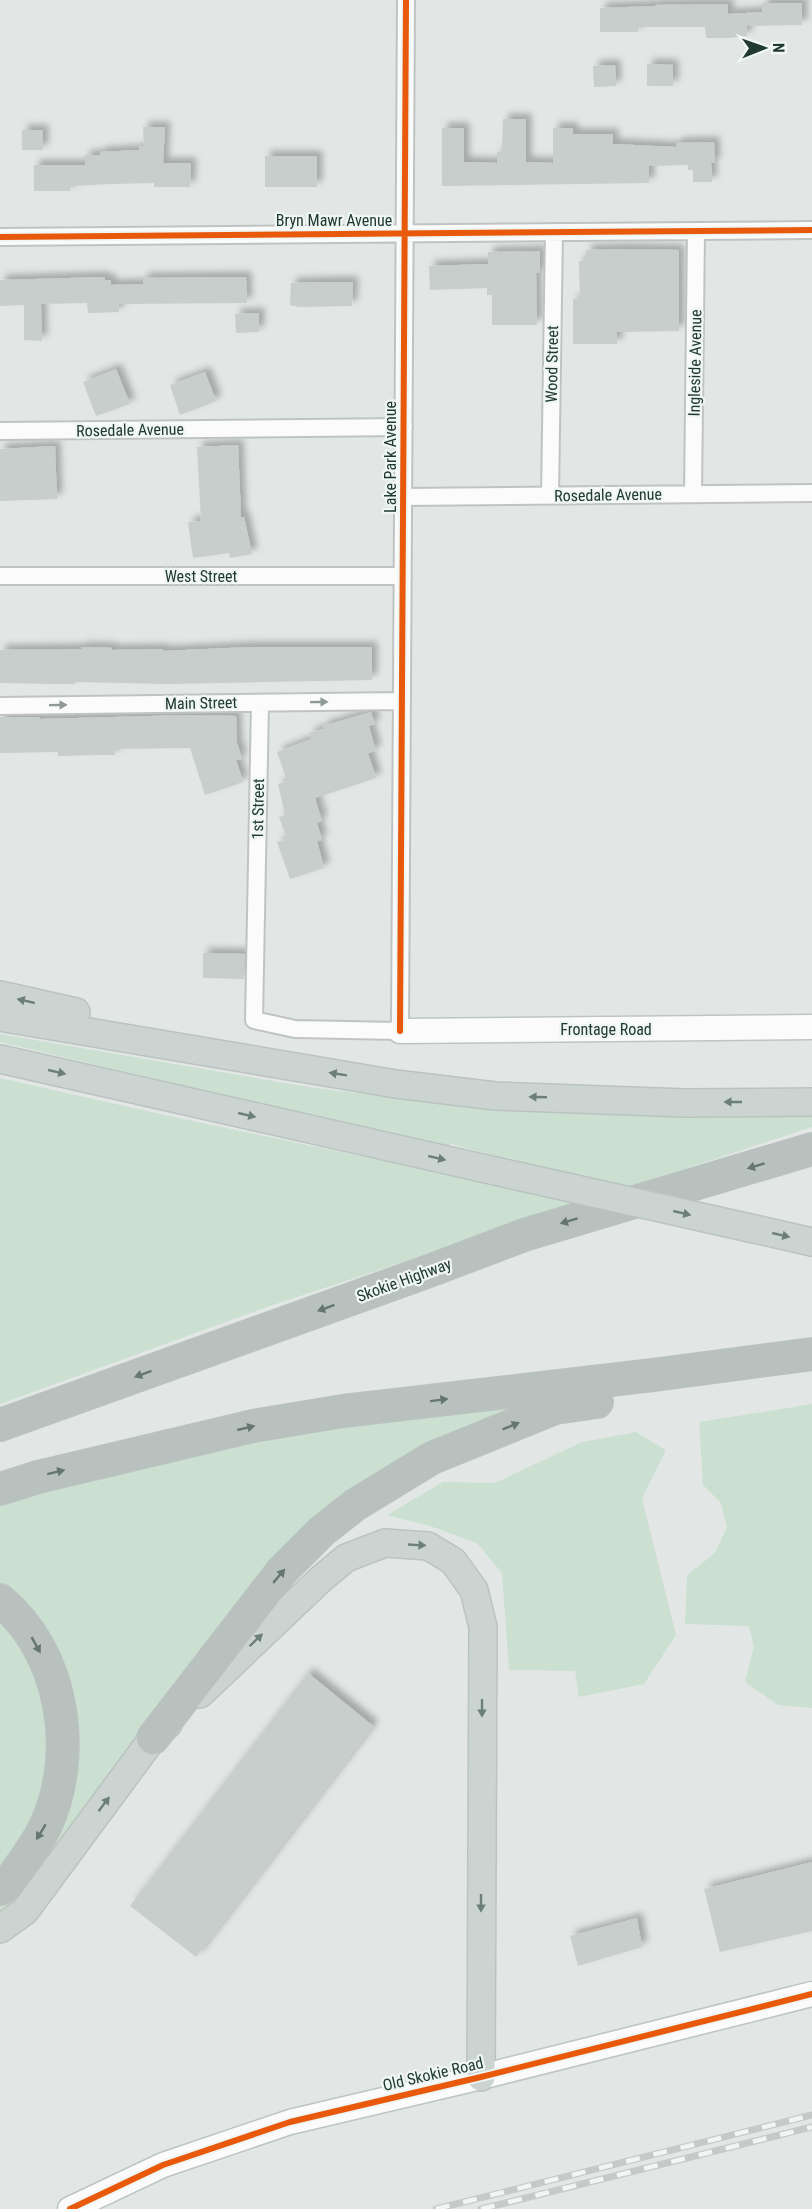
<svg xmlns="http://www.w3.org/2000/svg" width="812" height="2209" viewBox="0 0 812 2209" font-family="'Roboto Condensed',sans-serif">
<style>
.green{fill:#cbe0d1}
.building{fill:#c8cecc;filter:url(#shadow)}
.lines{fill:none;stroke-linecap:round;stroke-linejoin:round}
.street-casing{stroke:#bfc4c2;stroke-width:20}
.secondary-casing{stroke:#bdc5c2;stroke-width:27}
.primary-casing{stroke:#bbc3c1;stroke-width:30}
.highway-casing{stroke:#bbc3c1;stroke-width:34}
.street{stroke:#fbfbfb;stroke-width:16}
.secondary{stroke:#fbfbfb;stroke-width:24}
.primary{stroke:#ccd4d1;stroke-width:27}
.highway{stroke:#b9c1bf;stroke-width:32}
.rail-casing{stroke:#c6c9c8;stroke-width:7}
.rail{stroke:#eff6f3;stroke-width:4.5;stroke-dasharray:14;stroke-linecap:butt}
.primary-bridge-casing{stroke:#bbc3c1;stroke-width:30;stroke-linecap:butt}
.primary-bridge{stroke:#ccd4d1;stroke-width:27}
.cycleway-casing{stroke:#eff6f3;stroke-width:10}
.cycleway{stroke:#e8590c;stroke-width:6}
.oneway{fill:#8e9a96}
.oneway2{fill:#6d7f7a}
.oneway3{fill:#657671}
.labels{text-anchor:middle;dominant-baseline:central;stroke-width:4.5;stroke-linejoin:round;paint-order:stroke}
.street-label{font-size:16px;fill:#203932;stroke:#eff6f3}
</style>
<defs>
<filter id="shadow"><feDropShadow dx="5.5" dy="-5.5" stdDeviation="3" flood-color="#0004"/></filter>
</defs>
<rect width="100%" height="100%" fill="#e2e7e5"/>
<path class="green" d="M0,1034L302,1086L355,1093L423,1098L812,1110V1127L270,1306L0,1404V1078L169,1116L498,1185L542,1169L451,1144L446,1148L0,1042Z
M595,1392L372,1478L23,1896L0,1915V1897L72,1777L21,1604L0,1584V1497L295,1429Z
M812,1404V1708L778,1705L745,1682L754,1647L749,1626L685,1624L687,1575L715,1553L727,1527L721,1503L703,1485L699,1422Z
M636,1432L666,1450L642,1498L676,1635L644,1684L579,1697L575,1671L509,1670L502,1573L477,1543L430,1526L387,1515L443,1482L495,1483L582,1442Z
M0,1607L53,1703L45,1804L0,1873Z"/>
<path class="building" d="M762,3H802V25L747,26V36L728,38H706L705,27H638V32H600V8L655,6V5L728,4V14L762,12Z
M647,64L673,65V86H647Z
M615,65L616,86L594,87L593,66Z
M503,119H526V162L553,163V128H573V134H613V144L676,147V143L714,142L715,163H711L712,182H693V170H688V165L649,166V183L442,186V128H464V162L497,163V152H502Z
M143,127H165L163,163H191L190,187H154V183L111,184L70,186V191H34V165H85V155H100V152L139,150V147L144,146Z
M22,130H43V150H22Z
M265,156H317V187H265Z
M621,249L679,250V331L617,332V344H573V299H580L579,261L586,260V250Z
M540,251V273H536L537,325H492V295H487V288L430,290L429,266L488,264V252Z
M104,277L105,280H111V285L143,284V278L246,277L247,303L119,304V312L88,313L87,303L41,304L42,341L24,340V305L0,306V280Z
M325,282H353L352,306L299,307L290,305L291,283Z
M259,313V332L236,333L235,314Z
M116,369L130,404L96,416L83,382Z
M205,372L216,401L180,415L170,385Z
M238,445L241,517H244L252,554L230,558L229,553L193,558L188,522L201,521L197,447Z
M55,446L57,499L0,501V449Z
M81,647L112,648V650L163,649V651L251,647H372V680L167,684L75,682V684H56L0,683V650L82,649Z
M371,712L375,724L369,726L376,751L368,753L376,778L315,798L322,821L317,823L322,840L317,841L324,868L290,879L277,842L287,839L279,817L285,815L278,784L287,781L277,752L311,739L309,733L324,729L323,726Z
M188,715L236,716L237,743L242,759L236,760L243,782L205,795L190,748L115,749V755H96L58,756V752L0,753V717H40V719Z
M203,953L245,954L244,979L203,978Z
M308,1673L373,1726L196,1957L130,1906Z
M812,1862V1931L720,1952L704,1889Z
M637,1918L642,1947L578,1966L570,1936Z"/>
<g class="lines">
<g class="street-casing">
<path id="street" d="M0,237L812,230
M0,431L404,427
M693,494L696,231
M550,496L554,232
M403,497L812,493
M0,576H403
M260,703L254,1020L295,1029L400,1031L406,0
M0,706L402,701"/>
</g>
<g class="secondary-casing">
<path id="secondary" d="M400,1031L812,1027
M70,2209L163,2165L290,2122L481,2077L812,1994"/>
</g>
<g class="primary-casing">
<path id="primary" d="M0,995L76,1012
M0,1017L396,1084L495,1096L685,1103L812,1102
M0,1059L522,1177
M750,1228L812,1242
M200,1694L321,1579L346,1558L385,1543L428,1546L453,1561L474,1590L483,1627L481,2077
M0,1929L25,1911L153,1738L168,1724"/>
</g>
<g class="highway-casing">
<path id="highway" d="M0,1425L429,1271L524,1235L812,1149
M0,1489L38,1477L253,1426L343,1411L653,1375L812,1354
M0,1600C63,1652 79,1752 46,1825C37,1845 21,1864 9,1883L0,1889
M153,1738L282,1571L322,1531L355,1505L432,1458L555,1408L597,1402"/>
</g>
<use href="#street" class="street"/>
<use href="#secondary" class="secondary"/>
<use href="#primary" class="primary"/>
<use href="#highway" class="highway"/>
<g class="rail-casing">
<path id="rail" d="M436,2209L812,2115
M481,2209L812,2127"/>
</g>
<use href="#rail" class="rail"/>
<g class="primary-bridge-casing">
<path id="primary-bridge" d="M522,1177L750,1228"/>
</g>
<use href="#primary-bridge" class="primary-bridge"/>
<g class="cycleway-casing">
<path id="cycleway" d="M0,237L812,230
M400,1031L406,0
M70,2209L163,2165L290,2122L481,2077L812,1994"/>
</g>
<use href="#cycleway" class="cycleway"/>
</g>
<defs><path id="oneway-solid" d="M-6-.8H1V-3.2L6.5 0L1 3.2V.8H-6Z" transform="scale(1.5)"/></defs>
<g class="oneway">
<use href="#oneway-solid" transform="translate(319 702) rotate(-1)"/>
<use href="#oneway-solid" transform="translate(58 705) rotate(-1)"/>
</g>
<g class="oneway2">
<use href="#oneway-solid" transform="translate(26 1001) rotate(-167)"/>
<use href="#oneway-solid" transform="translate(57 1072) rotate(13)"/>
<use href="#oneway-solid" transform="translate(338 1074) rotate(-171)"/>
<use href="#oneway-solid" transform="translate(538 1097) rotate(-178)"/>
<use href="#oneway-solid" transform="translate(733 1102) rotate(180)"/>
<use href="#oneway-solid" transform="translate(247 1115) rotate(13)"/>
<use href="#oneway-solid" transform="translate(437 1158) rotate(13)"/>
<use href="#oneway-solid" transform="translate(682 1213) rotate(13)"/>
<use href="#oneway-solid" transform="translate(781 1235) rotate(13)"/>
<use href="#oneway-solid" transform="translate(417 1545) rotate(3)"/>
<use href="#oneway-solid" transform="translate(256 1640) rotate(-44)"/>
<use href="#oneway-solid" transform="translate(482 1708) rotate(90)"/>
<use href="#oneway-solid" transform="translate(104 1804) rotate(-53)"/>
<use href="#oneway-solid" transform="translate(481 1903) rotate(90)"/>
</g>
<g class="oneway3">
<use href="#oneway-solid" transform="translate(756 1166) rotate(163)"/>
<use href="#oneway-solid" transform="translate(569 1221) rotate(163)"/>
<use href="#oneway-solid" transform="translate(326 1308) rotate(160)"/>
<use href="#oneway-solid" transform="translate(143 1374) rotate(160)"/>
<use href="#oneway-solid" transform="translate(439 1400) rotate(-7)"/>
<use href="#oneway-solid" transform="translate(511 1426) rotate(-22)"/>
<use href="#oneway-solid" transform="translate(246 1428) rotate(-13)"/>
<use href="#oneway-solid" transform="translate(56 1472) rotate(-14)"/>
<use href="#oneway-solid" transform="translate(279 1576) rotate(-50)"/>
<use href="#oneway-solid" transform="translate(36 1645) rotate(61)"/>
<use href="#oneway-solid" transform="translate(41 1832) rotate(121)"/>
</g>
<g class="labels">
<g class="street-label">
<text x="334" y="220">Bryn Mawr Avenue</text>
<text transform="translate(695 363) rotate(-89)">Ingleside Avenue</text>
<text transform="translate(552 364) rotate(-89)">Wood Street</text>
<text transform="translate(130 430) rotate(-1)">Rosedale Avenue</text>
<text transform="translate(390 457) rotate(-90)">Lake Park Avenue</text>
<text transform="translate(608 495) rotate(-1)">Rosedale Avenue</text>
<text x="201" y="576">West Street</text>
<text transform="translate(201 703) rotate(-1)">Main Street</text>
<text transform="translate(258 809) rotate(-89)">1st Street</text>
<text x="606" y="1029">Frontage Road</text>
<text transform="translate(404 1280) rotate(-20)">Skokie Highway</text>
<text transform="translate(433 2074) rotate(-13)">Old Skokie Road</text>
</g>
</g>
<g transform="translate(764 48) rotate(89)" stroke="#eff6f3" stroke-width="4.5" paint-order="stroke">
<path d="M0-4.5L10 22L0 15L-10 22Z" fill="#203932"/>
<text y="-9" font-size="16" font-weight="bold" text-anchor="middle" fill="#203932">N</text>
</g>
</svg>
